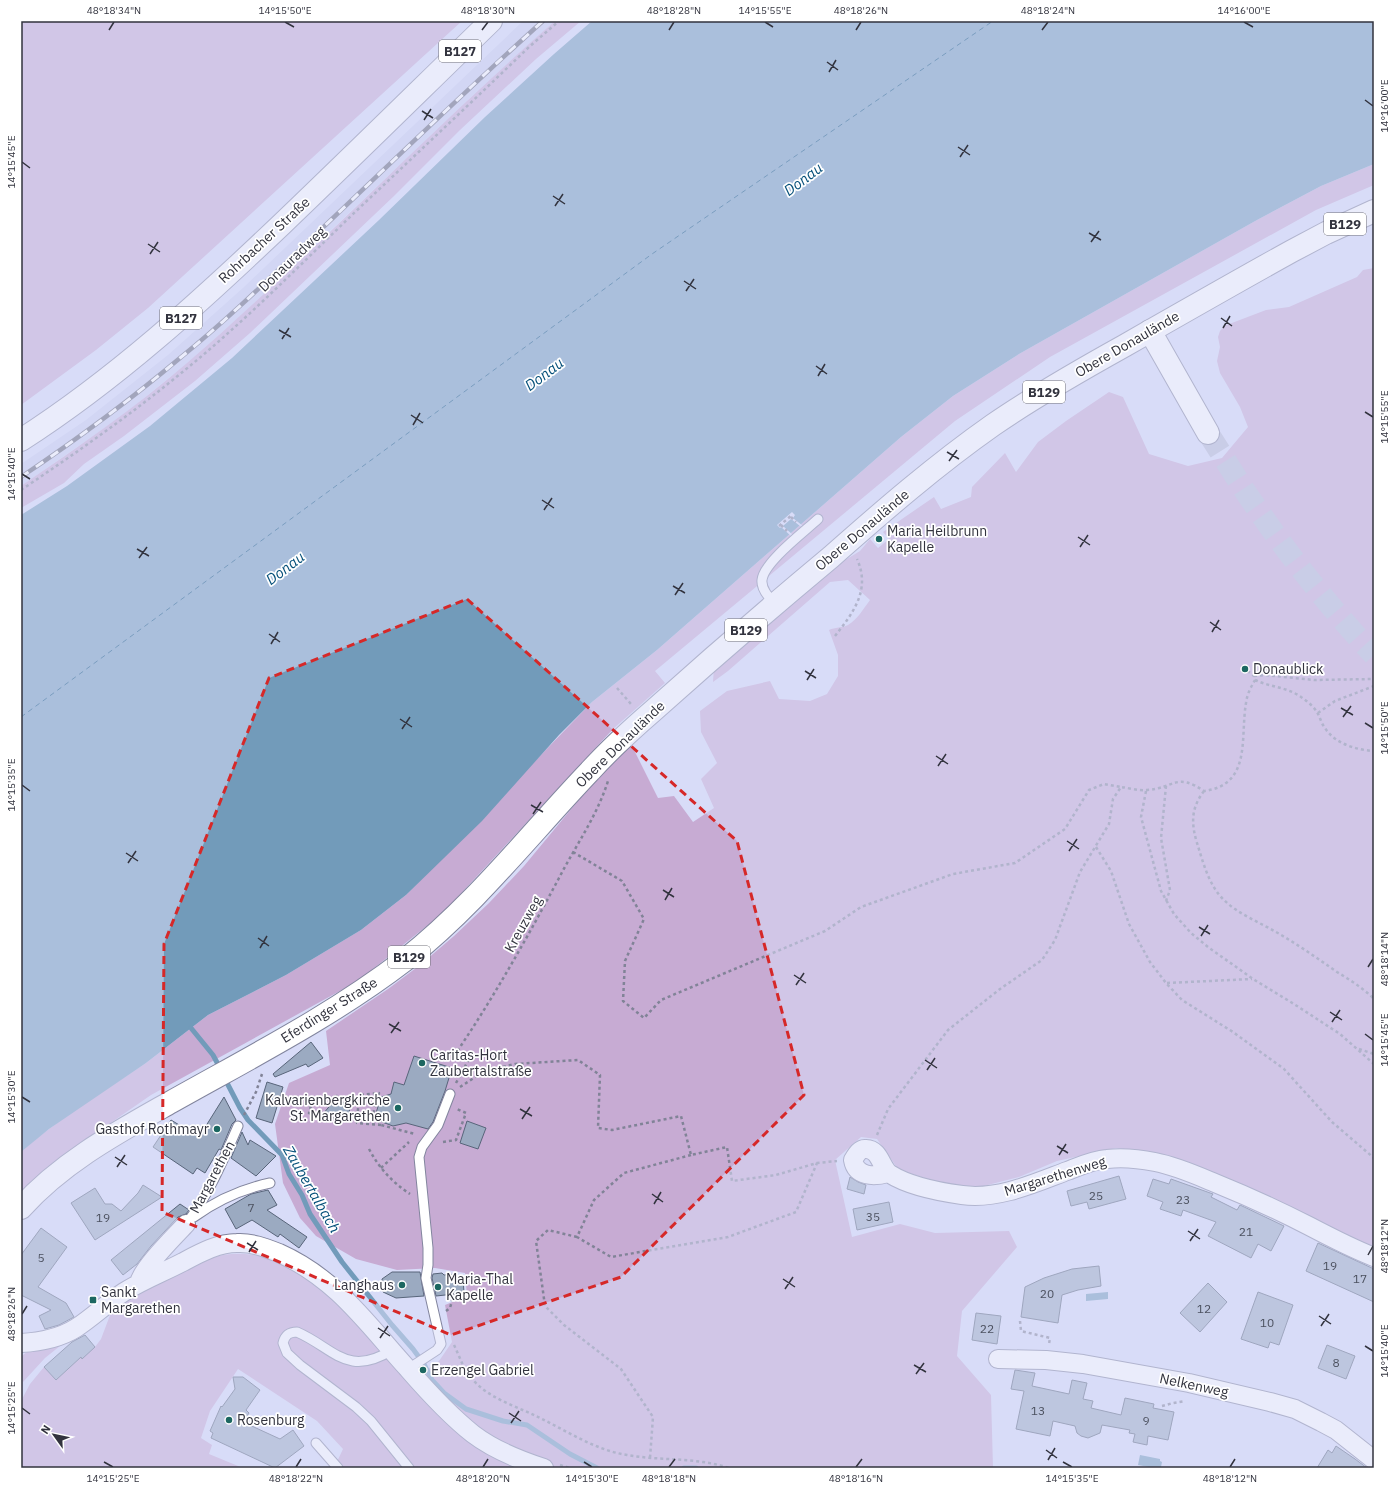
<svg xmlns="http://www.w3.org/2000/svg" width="1395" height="1489" viewBox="0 0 1395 1489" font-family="'IBM Plex Sans',sans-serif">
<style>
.built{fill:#c9ceef}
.green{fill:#c7abd3}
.water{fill:#729bba}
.pier{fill:#d8dcf8}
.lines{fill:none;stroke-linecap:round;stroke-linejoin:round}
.stream{stroke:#729bba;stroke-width:5}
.ferry{stroke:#06507a;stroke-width:1;stroke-dasharray:5 4;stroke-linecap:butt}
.building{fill:#9baac1;stroke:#58657a}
.trunk-tunnel{stroke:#b7bad3;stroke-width:22;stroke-dasharray:22 11;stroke-linecap:butt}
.service-casing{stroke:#82859e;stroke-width:11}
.minor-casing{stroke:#82859e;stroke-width:20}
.primary-casing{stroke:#82859e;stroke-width:24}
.trunk-casing{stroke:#82859e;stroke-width:24}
.path{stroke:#818397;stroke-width:2.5;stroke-dasharray:3 3;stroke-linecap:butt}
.service{stroke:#fff;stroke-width:9}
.minor{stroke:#fff;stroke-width:18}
.primary{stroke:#fff;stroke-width:22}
.trunk{stroke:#fff;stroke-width:22}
.rail-casing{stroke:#616373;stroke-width:4.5}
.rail{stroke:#fff;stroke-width:3;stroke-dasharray:9;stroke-linecap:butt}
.marked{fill:none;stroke:#d62828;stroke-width:3;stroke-dasharray:8 5;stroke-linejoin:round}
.ticks{fill:none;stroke:#32333e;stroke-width:1.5}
.poi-dot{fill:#1c6761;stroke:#fff;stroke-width:1.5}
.labels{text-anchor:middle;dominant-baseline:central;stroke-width:3.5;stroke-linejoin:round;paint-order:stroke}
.number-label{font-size:12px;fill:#4c515f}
.shield{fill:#fff;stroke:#707078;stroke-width:1}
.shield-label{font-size:13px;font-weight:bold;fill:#32333e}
.street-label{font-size:14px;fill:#32333e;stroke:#fff}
.poi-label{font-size:14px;fill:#32333e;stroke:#fff;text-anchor:start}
.water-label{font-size:15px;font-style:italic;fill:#06507a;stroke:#fff}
.neatline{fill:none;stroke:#32333e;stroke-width:1.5}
.ticks-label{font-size:10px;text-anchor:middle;fill:#32333e}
</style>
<rect width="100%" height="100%" fill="#d8dcf8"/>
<path class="built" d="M523,21H555L473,95L248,309L186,364L123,415L21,486V464L86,420L168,355L244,287Z"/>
<path class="green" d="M21,21H462L148,308L96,350L21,405Z
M555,21H581L536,59L460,130L394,196L250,333L195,381L124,436L84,464L64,483L21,508V486C78,447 135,408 187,363C314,253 429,131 555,21Z
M1374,164V185L1316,210L1050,357L955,421L655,671L665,683L613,729L443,913L358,981L151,1095L73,1149L51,1166L21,1193V1152L37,1138L72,1112L146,1063L208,1015L286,975L361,930L406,895L592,702L657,650L901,437L953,396L1019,354L1257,220L1321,186Z
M1374,268V1247L1309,1219L1246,1187L1161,1154L1116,1148L1057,1161L1019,1177L972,1189L930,1180L898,1169L877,1139L861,1137L835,1160L852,1237L900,1224L935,1233L1009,1231L1017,1247L962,1311L957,1356L991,1395L993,1468H334L343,1449L317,1421L238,1369L210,1411L201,1438L212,1445L209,1454L243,1468H21V1401L30,1384L44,1367L56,1380L81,1357L83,1358L95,1347L101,1339L112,1310L140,1292L210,1258C270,1240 314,1282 356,1318C377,1336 399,1355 421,1374L439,1361L452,1342L445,1305L467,1296L465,1273L435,1268L397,1270L356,1259L316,1236L300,1218L283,1183L275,1124L289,1083L330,1065L326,1031L388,989L420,965L454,936L489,903L524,866L582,796L630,742L658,798L674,796L693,822L714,808L701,779L717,763L701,732L700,711L727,691L770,681L779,699L810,701L827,694L838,676V655L829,630C835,627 842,628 848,625C857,620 864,608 870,600L848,580L830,582L728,671L713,682L714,667L817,577L860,551L870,539L878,548L889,539L883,532L934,497L941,509L971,497L972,487L1005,453L1016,472L1038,442L1066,421L1109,392L1123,397L1149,454L1188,466L1222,458L1248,427L1240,407L1220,373L1217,361L1220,347L1218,337L1220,331L1224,326L1266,310L1289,307L1357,277L1363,270Z
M65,1342L45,1358L23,1382C22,1374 19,1364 22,1357C26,1348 55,1344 65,1342Z"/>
<path class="water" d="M592,21H1374V164L1321,186L1257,220L1019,354L953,396L901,437L657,650L592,702L559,735L482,821L406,895L361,930L286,975L208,1015L146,1063L49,1129L21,1152V515L67,486L150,426L232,358L379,220L485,117L554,54Z
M1108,1292V1299L1086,1301V1294Z
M1140,1455L1160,1459V1461L1162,1462L1161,1467L1154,1468L1138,1465Z"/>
<path class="pier" d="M792,512L795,515L793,518L803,526L802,527L800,526L791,519L783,526L793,535L791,536L781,527L780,528L777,525Z"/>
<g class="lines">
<path class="stream" d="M191,1028L213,1055L221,1070
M225,1079L240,1108L248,1120L282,1155L289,1174L302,1195L310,1214L342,1262L392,1325L413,1349L424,1364L432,1380L444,1393L466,1409L503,1421L527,1425L570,1454L597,1468
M684,1468H696"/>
<path class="ferry" d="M21,717L652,254L993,21"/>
</g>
<path class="building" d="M311,1042L323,1058L308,1067L306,1064L275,1077L273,1074Z
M414,1056L452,1068L445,1091L433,1122L428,1129L406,1123L393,1126L382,1122L376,1113L381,1097L391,1094L394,1082L404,1085Z
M267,1082L283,1087L272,1123L256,1118Z
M224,1097L236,1120L232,1124L221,1150L219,1149L205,1173L197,1168L193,1174L153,1147L171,1120L199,1137Z
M333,1102L350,1103L349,1116L323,1114Z
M467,1121L486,1128L478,1149L460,1143Z
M242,1132L248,1145L250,1140L276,1156L256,1176L231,1158Z
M1119,1176L1126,1199L1089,1209L1087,1202L1071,1206L1067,1191Z
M850,1177L858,1182L866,1185L864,1194L847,1189Z
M1153,1179L1169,1184L1171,1179L1213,1194L1211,1197L1237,1210L1240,1205L1284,1226L1271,1251L1258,1244L1251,1258L1208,1236L1216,1222L1183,1210L1181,1216L1160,1209L1163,1202L1147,1196Z
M143,1185L162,1197L95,1240L71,1203L95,1188L105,1204H112L121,1211L138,1193Z
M268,1190L277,1205L267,1210L307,1237L299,1248L280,1234L278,1237L252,1220L236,1229L225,1209L251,1194Z
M889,1202L893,1222L857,1230L853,1209Z
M180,1204L189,1210L186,1214L178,1217L151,1246L137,1264L123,1275L111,1260Z
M41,1228L67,1247L38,1287L66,1303L74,1317L59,1325L45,1329L39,1316L51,1310L21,1295V1255Z
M1318,1243L1374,1269V1302L1306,1271Z
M1099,1266L1101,1286L1078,1290L1062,1295L1058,1323L1021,1317L1025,1287L1044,1278L1072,1269Z
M392,1272H420L424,1296L396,1298L383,1292L382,1279Z
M442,1273L444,1275L456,1274L457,1279L463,1278L464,1293L436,1296L432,1278L433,1274Z
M1208,1283L1227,1302L1200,1332L1180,1313Z
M1258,1292L1293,1305L1279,1345L1270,1342L1268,1348L1241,1339Z
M976,1313L1001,1316L997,1344L972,1340Z
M85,1335L95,1347L82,1359L81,1357L56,1380L44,1367L72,1342Z
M1327,1345L1355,1356L1346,1379L1318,1368Z
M1015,1370L1035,1373L1032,1386L1069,1394L1072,1380L1087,1383L1083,1399L1093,1401L1091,1408L1121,1415L1125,1398L1154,1404L1153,1408L1174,1412L1168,1440L1148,1436L1147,1445L1133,1442L1135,1434L1129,1433L1130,1430L1102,1425L1100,1433L1088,1438L1081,1436L1077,1433L1075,1426L1053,1421L1050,1436L1016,1429L1024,1391L1011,1389Z
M233,1377H243L260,1390L246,1410L249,1413L243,1422L280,1439L293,1430L304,1446L275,1468L211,1438L213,1433L210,1431L221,1406L222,1407L235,1389Z
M1336,1446L1355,1459L1367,1468H1317L1328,1450L1332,1453Z"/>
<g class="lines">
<path class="trunk-tunnel" d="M1208,433C1225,459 1240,485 1258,510C1293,561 1332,610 1374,655"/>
<g class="service-casing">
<path id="service" d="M775,604C769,598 761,589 762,580C764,562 804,532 818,519
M194,1217C217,1200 242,1189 270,1183
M186,1224C209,1195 223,1160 238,1126
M392,1350C347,1378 334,1348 297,1332C289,1332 285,1335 283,1343L287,1353L300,1365L356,1407L371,1421L409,1468
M408,1369L437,1350L441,1344L426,1278L428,1265V1248L419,1157L422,1147L438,1125L450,1094
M316,1443L338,1468"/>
</g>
<g class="minor-casing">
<path id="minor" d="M888,1173C874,1177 856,1177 853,1160C856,1155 860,1148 866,1149C880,1149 881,1168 890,1174C909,1186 940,1192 962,1195C998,1200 1035,1183 1067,1171C1080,1166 1093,1160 1107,1159C1123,1157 1140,1159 1155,1162C1176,1166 1196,1175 1215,1183C1247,1196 1278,1210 1309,1226C1330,1237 1351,1248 1374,1257
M139,1283C142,1268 174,1237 186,1224
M21,1343C39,1342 60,1338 76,1328C93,1317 107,1303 124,1292C143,1280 164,1272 183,1262C200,1253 218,1243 237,1243C251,1242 266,1248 279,1253C337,1279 367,1324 408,1369C428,1392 449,1415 473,1434C494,1450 519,1460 544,1468
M998,1359L1046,1360L1083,1364L1189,1383L1270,1402L1295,1409L1321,1422L1336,1430L1374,1460"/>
</g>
<g class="primary-casing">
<path id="primary" d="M21,440C116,379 200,302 282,224C352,157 421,89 491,21
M21,1208C62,1162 118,1132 171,1102C251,1057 332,1016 405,960C475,905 529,835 590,771C610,749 632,729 654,710C712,658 771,607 831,557C883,511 936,465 993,425C1035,396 1079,371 1124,346C1180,314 1236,282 1292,251L1326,233L1374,211"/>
</g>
<g class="trunk-casing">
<path id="trunk" d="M1150,331L1208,433"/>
</g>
<path class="path" d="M21,490C76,453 129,416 180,374C241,325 296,269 352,215C411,159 471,103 529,47L559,21
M791,517L796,522
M781,525L787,531
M779,526L792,515
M835,636C853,613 871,590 857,559
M1254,676L1265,675L1314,680L1374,679
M1255,680C1270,687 1287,687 1301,697C1307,701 1313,706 1317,712C1320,717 1321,723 1325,728C1335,744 1357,750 1374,751
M617,688L631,704
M1318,713L1335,701L1374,686
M1166,786L1161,838L1170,890L1166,901
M1146,791L1141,817L1161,891L1174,914L1191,933L1208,947L1253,979L1294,1004L1340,1034L1374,1064
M1204,791C1191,808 1191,823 1197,843C1203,862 1209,886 1224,900C1238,914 1259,922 1276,932C1297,944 1317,958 1337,972C1350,980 1363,988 1374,999
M1096,847L1111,871L1129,924L1150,962L1166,983L1182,1000L1233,1032L1284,1069L1332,1122L1374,1158
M573,852L622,881L644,919L625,961L623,1001L644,1018L661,1000L825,931L861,907L953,874L1015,863L1065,829L1089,790L1104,784L1121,787
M1167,983L1252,979
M1359,1049L1374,1054
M456,1083L468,1061L456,1053C494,997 527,938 559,878C576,845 597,816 608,781
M460,1087L483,1072L515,1064L578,1060L600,1075L598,1128L612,1130L681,1116L691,1155L727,1147L732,1181L776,1175L817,1163L837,1161
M244,1115L256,1092L262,1074
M358,1119L327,1118L309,1113L312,1102L337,1096L358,1101
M381,1125L357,1123L359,1095L379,1093L373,1114L381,1125L415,1134
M877,1135L888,1109L948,1030L1000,989L1042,960L1055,940L1080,872L1109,824L1113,799L1121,787C1129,788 1139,791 1147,790C1175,788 1176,772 1204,791C1252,785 1240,738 1246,703C1247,694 1251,687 1255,680L1254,676L1245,669
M443,1142L456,1140L466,1113L457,1109
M369,1149C379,1168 392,1182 410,1194
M691,1155L624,1173L594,1200L577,1237L611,1257L728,1237L796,1212L817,1163
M381,1168L409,1142
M577,1237L548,1230L536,1241L545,1306L564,1325L621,1369L653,1417L650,1458
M446,1311L450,1308L455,1290
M1020,1321L1021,1331L1050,1338L1049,1344
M454,1345C460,1357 464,1371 473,1380C490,1399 516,1406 538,1417C567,1431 595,1450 627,1455C661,1461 696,1457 729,1468
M1162,1406L1173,1403L1185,1401
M560,1465L570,1468"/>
<use href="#service" class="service"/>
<use href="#minor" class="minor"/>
<use href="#primary" class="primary"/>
<use href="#trunk" class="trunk"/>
<g class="rail-casing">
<path id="rail" d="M21,477C76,440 129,401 180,358C227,320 270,278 314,236C390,164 465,91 543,21"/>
</g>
<use href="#rail" class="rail"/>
</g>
<path d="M0 0H1395V1489H0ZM467,599L737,841L804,1095L621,1277L451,1335L162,1212L164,944L269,678Z" fill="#d8dcf8" fill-opacity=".55" fill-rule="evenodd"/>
<path class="marked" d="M467,599L737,841L804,1095L621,1277L451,1335L162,1212L164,944L269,678Z"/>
<path class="ticks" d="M285,22L294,27M765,22L773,27M1244,22L1253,27M109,30L114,22M482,30L488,22M669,30L674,22M856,30L861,22M1042,30L1048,22M827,62L838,70M829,72L836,60M1365,100L1373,106M422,111L433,118M424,120L431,109M958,147L970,155M960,157L968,145M22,162L30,168M553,196L565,204M555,206L563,194M1089,233L1101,240M1091,242L1099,231M148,244L160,252M150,254L158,242M684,281L696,289M686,291L694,279M1221,318L1232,326M1223,328L1230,316M279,330L291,337M282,339L289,328M816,366L827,374M818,376L825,364M1365,412L1373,417M411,415L423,423M413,425L420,413M947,452L959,459M949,461L957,450M22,474L30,479M542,500L554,508M544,510L552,498M1078,537L1090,545M1080,547L1088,535M137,549L149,556M139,558L147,547M673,586L685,593M675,595L683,583M1210,622L1221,630M1212,632L1219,620M269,634L280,642M271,644L278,632M805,671L816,678M807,680L814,669M1341,708L1353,715M1343,717L1351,706M400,719L412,727M1365,723L1373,728M402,729L410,717M936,756L948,764M938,766L946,754M22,785L30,791M531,805L543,812M533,814L541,802M1067,841L1079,849M1069,851L1077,839M126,853L138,861M128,863L136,851M663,890L674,897M665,900L672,888M1199,927L1210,934M1201,936L1208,925M258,938L269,946M260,948L267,936M1368,967L1373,959M794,975L806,983M796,985L804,973M1330,1012L1342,1020M1332,1022L1340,1010M389,1024L401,1031M391,1033L399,1022M1365,1034L1373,1040M925,1060L937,1068M927,1070L935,1058M22,1097L30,1102M520,1109L532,1116M522,1119L530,1107M1057,1146L1068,1153M1059,1155L1066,1144M115,1157L127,1165M117,1167L125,1155M652,1194L663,1202M654,1204L661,1192M1188,1231L1200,1239M1190,1241L1198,1229M247,1243L258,1250M249,1252L256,1241M1368,1255L1373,1246M783,1279L795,1287M785,1289L793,1277M22,1314L27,1306M1319,1316L1331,1324M1321,1326L1329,1314M378,1328L390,1336M380,1338L388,1326M1365,1346L1373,1351M914,1365L926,1372M916,1374L924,1363M22,1408L30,1414M509,1413L521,1421M511,1423L519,1411M1046,1450L1057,1458M1048,1460L1055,1448M104,1462L113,1467M584,1462L592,1467M1063,1462L1072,1467M296,1467L301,1459M483,1467L488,1459M669,1467L675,1459M856,1467L862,1459M1230,1467L1235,1459"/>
<g class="poi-dot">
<circle cx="879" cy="539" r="4"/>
<circle cx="1245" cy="669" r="4"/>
<circle cx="422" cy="1063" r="4"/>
<circle cx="398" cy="1108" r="4"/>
<circle cx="217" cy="1129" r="4"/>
<circle cx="402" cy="1285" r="4"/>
<circle cx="438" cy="1287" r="4"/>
<rect x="89" y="1296" width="8" height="8" rx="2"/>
<circle cx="423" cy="1370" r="4"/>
<circle cx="229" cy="1420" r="4"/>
</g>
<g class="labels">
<g class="number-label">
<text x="1096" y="1195">25</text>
<text x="1183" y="1199">23</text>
<text x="251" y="1207">7</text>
<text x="873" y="1216">35</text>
<text x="103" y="1217">19</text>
<text x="1246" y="1231">21</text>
<text x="41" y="1257">5</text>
<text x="1330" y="1265">19</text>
<text x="1360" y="1278">17</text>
<text x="1047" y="1293">20</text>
<text x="1204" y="1308">12</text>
<text x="1267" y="1322">10</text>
<text x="987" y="1328">22</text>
<text x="1336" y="1362">8</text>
<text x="1038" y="1410">13</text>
<text x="1146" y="1420">9</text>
</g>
<g class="shield">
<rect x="439" y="40" width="42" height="22" rx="3"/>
<rect x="1324" y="213" width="42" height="22" rx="3"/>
<rect x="160" y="307" width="42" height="22" rx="3"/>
<rect x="1023" y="381" width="42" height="22" rx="3"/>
<rect x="725" y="619" width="42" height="22" rx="3"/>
<rect x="388" y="946" width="42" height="22" rx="3"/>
</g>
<g class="shield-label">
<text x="460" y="51">B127</text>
<text x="1345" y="224">B129</text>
<text x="181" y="318">B127</text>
<text x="1044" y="392">B129</text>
<text x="746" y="630">B129</text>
<text x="409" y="957">B129</text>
</g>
<g class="street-label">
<text transform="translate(264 240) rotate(-43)">Rohrbacher Straße</text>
<text transform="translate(292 259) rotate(-44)">Donauradweg</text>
<text transform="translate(1127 344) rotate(-30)">Obere Donaulände</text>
<text transform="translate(862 530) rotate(-40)">Obere Donaulände</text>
<text transform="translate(620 744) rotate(-44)">Obere Donaulände</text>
<text transform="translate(523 924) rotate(-61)">Kreuzweg</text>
<text transform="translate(329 1010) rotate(-32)">Eferdinger Straße</text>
<text transform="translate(1055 1176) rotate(-17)">Margarethenweg</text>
<text transform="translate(212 1177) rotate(-62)">Margarethen</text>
<text transform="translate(1194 1385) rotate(12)">Nelkenweg</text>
</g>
<g class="poi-label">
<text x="887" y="531">Maria Heilbrunn<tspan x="887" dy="16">Kapelle</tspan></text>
<text x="1253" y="669">Donaublick</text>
<text x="430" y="1055">Caritas-Hort<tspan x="430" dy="16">Zaubertalstraße</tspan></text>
<text x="390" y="1100" text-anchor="end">Kalvarienbergkirche<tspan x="390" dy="16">St. Margarethen</tspan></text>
<text x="209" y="1129" text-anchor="end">Gasthof Rothmayr</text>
<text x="446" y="1279">Maria-Thal<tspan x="446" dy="16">Kapelle</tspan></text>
<text x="394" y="1285" text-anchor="end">Langhaus</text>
<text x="101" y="1292">Sankt<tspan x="101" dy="16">Margarethen</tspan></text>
<text x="431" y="1370">Erzengel Gabriel</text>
<text x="237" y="1420">Rosenburg</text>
</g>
<g class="water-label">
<text transform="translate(803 179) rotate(-37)">Donau</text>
<text transform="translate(544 374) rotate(-37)">Donau</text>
<text transform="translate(285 568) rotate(-37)">Donau</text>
<text transform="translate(312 1189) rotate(60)">Zaubertalbach</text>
</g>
</g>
<rect width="1395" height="1489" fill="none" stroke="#ffffff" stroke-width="44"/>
<g transform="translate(54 1435) rotate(303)" stroke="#ffffff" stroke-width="3" paint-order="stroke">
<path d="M0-3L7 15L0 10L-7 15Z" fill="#32333e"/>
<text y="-6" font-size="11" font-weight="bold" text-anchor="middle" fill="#32333e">N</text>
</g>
<rect x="22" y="22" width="1351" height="1445" class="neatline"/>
<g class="ticks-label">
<text x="114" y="14">48°18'34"N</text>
<text x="285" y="14">14°15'50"E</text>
<text x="488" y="14">48°18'30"N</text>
<text x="674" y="14">48°18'28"N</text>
<text x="765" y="14">14°15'55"E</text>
<text x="861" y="14">48°18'26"N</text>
<text x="1048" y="14">48°18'24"N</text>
<text x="1244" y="14">14°16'00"E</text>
<text transform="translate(1384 106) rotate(-90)" y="4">14°16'00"E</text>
<text transform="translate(11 162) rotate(-90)" y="4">14°15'45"E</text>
<text transform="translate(1384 417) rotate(-90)" y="4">14°15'55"E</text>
<text transform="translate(11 474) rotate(-90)" y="4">14°15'40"E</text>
<text transform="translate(1384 728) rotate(-90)" y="4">14°15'50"E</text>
<text transform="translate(11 785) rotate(-90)" y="4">14°15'35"E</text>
<text transform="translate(1384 959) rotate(-90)" y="4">48°18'14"N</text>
<text transform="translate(1384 1040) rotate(-90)" y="4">14°15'45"E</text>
<text transform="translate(11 1097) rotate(-90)" y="4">14°15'30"E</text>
<text transform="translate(1384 1246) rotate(-90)" y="4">48°18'12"N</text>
<text transform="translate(11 1314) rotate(-90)" y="4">48°18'26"N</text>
<text transform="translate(1384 1351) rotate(-90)" y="4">14°15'40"E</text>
<text transform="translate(11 1408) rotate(-90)" y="4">14°15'25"E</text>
<text x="113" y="1482">14°15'25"E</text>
<text x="296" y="1482">48°18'22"N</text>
<text x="483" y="1482">48°18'20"N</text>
<text x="592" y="1482">14°15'30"E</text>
<text x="669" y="1482">48°18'18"N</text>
<text x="856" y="1482">48°18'16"N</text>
<text x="1072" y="1482">14°15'35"E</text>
<text x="1230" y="1482">48°18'12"N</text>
</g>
</svg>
